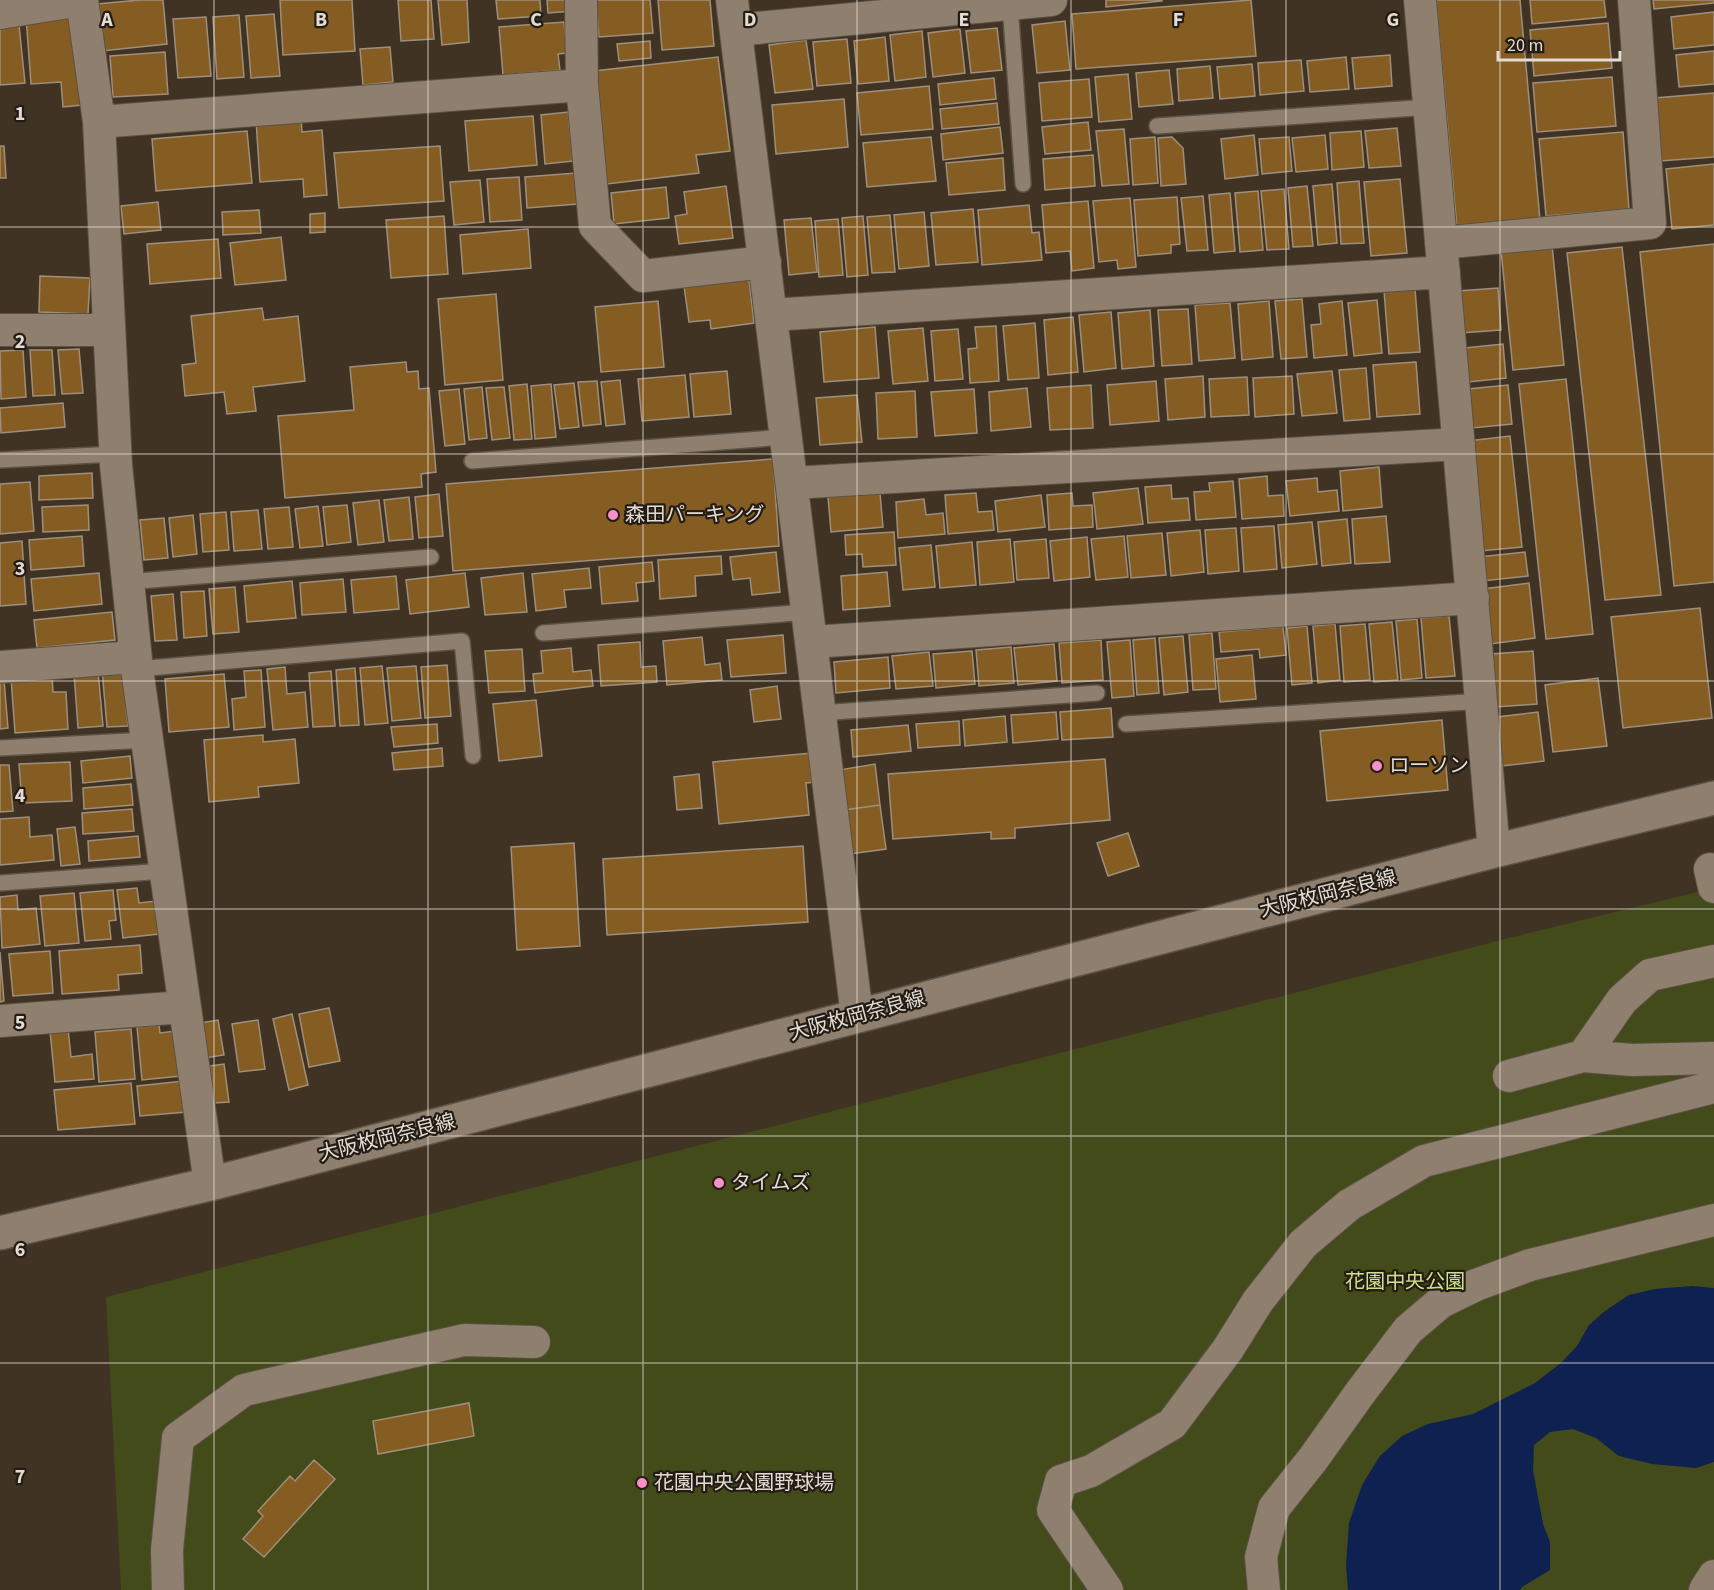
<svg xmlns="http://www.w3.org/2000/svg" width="1714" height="1590" viewBox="0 0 1714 1590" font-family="'Source Sans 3','Noto Sans JP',sans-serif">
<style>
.green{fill:#424b19}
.water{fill:#0e2150}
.building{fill:#855d23;stroke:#9e8f7d;stroke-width:1.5}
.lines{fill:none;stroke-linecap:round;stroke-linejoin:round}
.lane-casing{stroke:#5b5144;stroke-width:18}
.street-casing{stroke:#5b5144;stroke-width:34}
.secondary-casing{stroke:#5b5144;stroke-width:36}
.lane{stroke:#8e7f6e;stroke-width:15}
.street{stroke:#8e7f6e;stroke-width:32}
.secondary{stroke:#8e7f6e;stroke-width:33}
.grid{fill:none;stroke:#e4dcd3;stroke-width:1.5;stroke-opacity:0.55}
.poi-dot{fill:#f98fc8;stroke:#221c15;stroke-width:2}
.labels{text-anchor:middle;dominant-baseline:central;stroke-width:4.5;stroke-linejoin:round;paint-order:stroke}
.poi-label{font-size:20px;fill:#e4dcd3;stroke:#221c15;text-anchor:start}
.street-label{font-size:20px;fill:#e4dcd3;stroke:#221c15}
.park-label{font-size:20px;fill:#cee184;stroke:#221c15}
.grid-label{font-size:20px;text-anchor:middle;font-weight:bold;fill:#e4dcd3;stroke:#221c15;stroke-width:4.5;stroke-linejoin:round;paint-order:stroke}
</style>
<rect width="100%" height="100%" fill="#403324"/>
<path class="green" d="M1714,888V1590H121L106,1297L1505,939Z"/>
<path class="water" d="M1692,1286L1714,1288V1462L1696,1468L1652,1464L1619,1456L1596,1438L1573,1429L1550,1432L1534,1445L1533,1470L1543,1524L1550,1542V1570L1522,1587L1520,1590H1348L1346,1565L1349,1523L1362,1485L1380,1456L1402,1436L1428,1424L1473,1414L1535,1383L1561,1363L1577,1346L1589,1325L1605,1311L1629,1295L1655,1289Z"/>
<path class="building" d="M139,0H163L167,44L102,51L97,4Z
M280,0H352L355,51L283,55Z
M398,0H431L434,39L401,41Z
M438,0H467L469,42L442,45Z
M496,0H540L541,16L498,19Z
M547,0H574V11L548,13Z
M596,0H650L653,33L599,37Z
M658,0H710L714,46L662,50Z
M1106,0H1161L1162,1L1106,7Z
M1251,0L1256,56L1076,69L1072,14Z
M1436,0H1520L1540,220L1457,228Z
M1530,0H1604L1606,17L1532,24Z
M1653,0H1714V3L1654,9Z
M1714,12V45L1674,49L1671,17Z
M76,13L82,105L63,107L61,82L31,84L26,17Z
M274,14L280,76L251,78L246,16Z
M239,15L244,77L217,79L213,17Z
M206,17L211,76L178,78L173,19Z
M1065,21L1070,70L1037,73L1032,25Z
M564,22L567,53L558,54L560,70L503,75L499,27Z
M1608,23L1612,68L1534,76L1530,30Z
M19,25L25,83L0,85V27Z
M997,28L1002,70L971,73L966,31Z
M960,29L965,73L933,77L928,33Z
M922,31L926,77L895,81L890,35Z
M885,37L889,81L858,84L854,41Z
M847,39L851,83L817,86L813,42Z
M806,40L813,89L775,93L769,45Z
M650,41L651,58L619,61L617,44Z
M390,47L393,82L363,85L360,49Z
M1714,51V84L1679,87L1676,55Z
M165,52L168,94L113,97L110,56Z
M1390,55L1392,86L1355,89L1352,58Z
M718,57L730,151L696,155L699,173L607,184L594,71Z
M1346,57L1349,89L1310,92L1307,61Z
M1301,60L1304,91L1260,95L1258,63Z
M1252,64L1255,96L1220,99L1217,67Z
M1210,66L1213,98L1179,101L1177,69Z
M1169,70L1173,104L1139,107L1136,73Z
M1128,74L1132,119L1099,122L1095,77Z
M1612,77L1616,126L1537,132L1533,83Z
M994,78L996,99L940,105L938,84Z
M1089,79L1092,117L1042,121L1039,83Z
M929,86L933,129L861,135L857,93Z
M1714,93V157L1660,161L1655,98Z
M844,99L848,147L776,154L772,105Z
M997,103L999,124L942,129L940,109Z
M568,112L573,161L545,164L541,115Z
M533,116L537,165L469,171L465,121Z
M301,117L302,132L322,130L327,195L304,197L303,179L260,182L256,120Z
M1088,122L1091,150L1045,154L1042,127Z
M1000,127L1003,153L943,160L941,134Z
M1397,128L1401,166L1369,168L1365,131Z
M1124,129L1129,184L1102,186L1096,131Z
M247,131L252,183L156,191L152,139Z
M1361,131L1364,167L1332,170L1330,133Z
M1623,132L1629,209L1546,216L1539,139Z
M1254,135L1258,175L1225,179L1221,139Z
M1325,135L1328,169L1296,172L1292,138Z
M931,137L936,181L867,187L863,143Z
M1155,137L1158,183L1133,185L1130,139Z
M1172,137L1183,148L1186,184L1161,186L1158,138Z
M1289,137L1292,171L1262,174L1259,139Z
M0,146H4L6,178H0Z
M440,146L444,201L339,208L334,153Z
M1093,155L1095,186L1045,190L1043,159Z
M1003,158L1005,190L949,195L946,163Z
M1714,164V225L1672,229L1666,169Z
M576,173L578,204L527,208L525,177Z
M519,177L522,220L490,222L487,179Z
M1400,179L1407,253L1371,256L1364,182Z
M480,180L484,222L454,225L450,182Z
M1359,181L1364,243L1341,244L1337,183Z
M1332,184L1337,243L1318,245L1313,186Z
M726,186L733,238L679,244L675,216L687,214L684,192Z
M1307,186L1313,246L1293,247L1288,188Z
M666,187L669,218L614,224L611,193Z
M1284,189L1289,249L1267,250L1261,191Z
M1258,191L1263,250L1240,252L1235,193Z
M1230,193L1235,251L1214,253L1209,195Z
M1203,196L1208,250L1187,251L1181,198Z
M1177,197L1180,244L1171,245V253L1138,256L1134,200Z
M1130,198L1136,267L1118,269L1117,260L1099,262L1093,201Z
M1088,201L1094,268L1072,271L1070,251L1046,253L1042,205Z
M158,202L161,230L124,234L121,206Z
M1029,205L1032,233L1039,232L1042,260L982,265L978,210Z
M973,209L978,262L936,265L931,213Z
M259,210L261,233L223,235L222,212Z
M924,212L929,266L899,269L894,215Z
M325,213V232L310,233V214Z
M890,215L895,272L872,273L867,217Z
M444,216L448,274L391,278L386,220Z
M863,216L868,275L847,277L842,218Z
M811,218L817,272L789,275L784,220Z
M838,219L843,275L819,277L815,221Z
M528,229L531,268L463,274L460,235Z
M281,237L286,280L235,285L230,243Z
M218,239L221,278L150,284L147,244Z
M1714,244V582L1674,586L1640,252Z
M1552,245L1564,365L1513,370L1501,250Z
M1622,247L1661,595L1605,600L1567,253Z
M40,276L90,278L88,314L39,312Z
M749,279L754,323L711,329L710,320L689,322L684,286Z
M1498,288L1501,330L1461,333L1458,291Z
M1415,289L1420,352L1389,354L1384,291Z
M496,294L503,380L445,385L438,299Z
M1302,299L1307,357L1281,359L1275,301Z
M1377,300L1382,353L1354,356L1348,303Z
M658,301L664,367L601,372L595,307Z
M1269,301L1273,357L1242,360L1238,304Z
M1342,301L1347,355L1314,358L1311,325L1321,324L1319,304Z
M1230,303L1235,358L1199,361L1195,305Z
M262,308L264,320L298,316L305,381L253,387L256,411L227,414L224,392L185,396L182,365L196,363L191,316Z
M1188,309L1192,364L1162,366L1158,310Z
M1150,310L1154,366L1122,369L1118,313Z
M1111,312L1116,368L1084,372L1079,315Z
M1073,317L1078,372L1048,375L1044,320Z
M1035,323L1039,378L1008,380L1003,326Z
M996,326L999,381L970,383L968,349L977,348L975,327Z
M875,327L879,378L824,382L820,332Z
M923,328L928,381L893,384L888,331Z
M958,329L963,379L935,381L931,331Z
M1503,344L1506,378L1468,382L1465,348Z
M79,349L83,393L62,394L58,350Z
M23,350L26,397L1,399L0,351Z
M30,350H52L55,395L33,396Z
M406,362L407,372L418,371L419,389L429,388L436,472L421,474L422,487L285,498L278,416L354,410L350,367Z
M1416,362L1420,414L1377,417L1373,365Z
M1366,368L1370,419L1344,421L1339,370Z
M727,371L731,414L694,417L690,374Z
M1332,371L1337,413L1302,416L1297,374Z
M685,375L689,417L642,421L638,379Z
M1203,376L1205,417L1168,420L1165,379Z
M1292,376L1294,414L1255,417L1253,378Z
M1247,377L1249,415L1211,417L1209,379Z
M1566,379L1593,634L1546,639L1519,384Z
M620,380L625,424L606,426L601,382Z
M597,381L601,424L583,426L578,382Z
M1156,381L1159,421L1110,425L1107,385Z
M574,383L579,427L560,429L554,385Z
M527,384L532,439L514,440L509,386Z
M551,384L556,437L535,439L531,386Z
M1091,385L1093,428L1050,430L1047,388Z
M1508,385L1512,424L1472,428L1468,389Z
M482,387L487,438L469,440L464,389Z
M504,387L510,438L492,440L486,388Z
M1027,388L1031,427L991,431L989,392Z
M459,389L465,444L445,446L439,391Z
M974,389L977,433L935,436L931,392Z
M915,391L917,437L878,439L876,393Z
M857,395L862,442L820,445L816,398Z
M63,403L65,427L1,433L0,408Z
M1510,436L1522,547L1480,551L1468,441Z
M773,459L779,546L453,571L446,484Z
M1379,467L1382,507L1343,511L1340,471Z
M92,473L93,498L39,500V476Z
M1267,476L1268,496L1283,495L1284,516L1242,519L1239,479Z
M1317,478L1318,492L1337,490L1339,511L1290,516L1286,481Z
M1233,481L1236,517L1196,520L1194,492L1210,491L1209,483Z
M30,482L34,531L0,534V484Z
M1171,485L1172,499L1188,498L1190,520L1148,523L1145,487Z
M1138,488L1143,524L1097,529L1093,493Z
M880,493L883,527L831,532L828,497Z
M976,493L978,512L992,511L994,530L948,534L945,495Z
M1072,493L1073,506L1092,505L1093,527L1049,530L1047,495Z
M439,494L443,536L419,538L415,497Z
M1041,495L1045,527L998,532L995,501Z
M409,497L413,539L389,541L384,500Z
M924,499L926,515L943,513L945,534L898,538L896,502Z
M379,500L384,542L358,545L353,503Z
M88,505L89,530L43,532L42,507Z
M347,505L351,542L327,545L323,507Z
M318,506L323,546L300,548L295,509Z
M289,507L293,547L268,549L264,509Z
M258,510L262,549L234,551L231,512Z
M226,512L229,550L203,552L200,514Z
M193,515L197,554L173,557L169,518Z
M1386,516L1390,562L1355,564L1352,519Z
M164,518L168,558L144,560L140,520Z
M1347,519L1351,563L1322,566L1318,522Z
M1312,522L1317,564L1282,568L1278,525Z
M1274,526L1277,569L1244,572L1241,528Z
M1236,528L1239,571L1208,574L1205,530Z
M1200,530L1204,572L1171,576L1167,533Z
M894,532L896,565L863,567L862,554L846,555L845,535Z
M1162,533L1166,575L1131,578L1127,536Z
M82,536L84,566L31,570L29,540Z
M1124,536L1128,577L1096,580L1091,539Z
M1087,537L1090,577L1054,581L1050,541Z
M1010,539L1014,582L980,585L977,542Z
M1046,539L1049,578L1017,580L1014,542Z
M22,541L26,604L0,606V543Z
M972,542L976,585L940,588L936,546Z
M931,545L935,587L903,590L899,548Z
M776,552L780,592L752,595L750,578L733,580L730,557Z
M1525,552L1528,576L1482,581L1479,557Z
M721,556L722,574L695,576L696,596L660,599L658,560Z
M652,562L654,581L636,583L638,601L602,604L599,567Z
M589,568L591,588L564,590L566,607L536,611L532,574Z
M887,572L890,606L843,610L841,576Z
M99,573L102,604L34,611L31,579Z
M465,573L469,607L410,614L406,580Z
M523,573L527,612L485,615L481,578Z
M396,576L399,609L354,613L351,580Z
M343,579L346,612L302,615L300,583Z
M292,581L296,618L247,622L244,586Z
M1529,583L1535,638L1490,644L1483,589Z
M235,587L239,632L213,634L209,589Z
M204,591L207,636L184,638L181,592Z
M173,594L177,640L155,641L151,596Z
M1700,608L1712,718L1623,728L1611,617Z
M112,612L115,640L37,648L34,620Z
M1449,616L1455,676L1426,678L1421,618Z
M1417,619L1422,678L1401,680L1396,621Z
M1392,622L1398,680L1374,682L1369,624Z
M1335,624L1340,680L1318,683L1313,626Z
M1365,624L1370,680L1344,682L1340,626Z
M1307,626L1312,683L1292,685L1287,628Z
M1283,627L1286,655L1260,658L1259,649L1221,652L1219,632Z
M1212,633L1216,689L1193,690L1189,635Z
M783,635L786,673L731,677L727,640Z
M1183,636L1188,692L1164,695L1159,638Z
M702,637L705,665L720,663L722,680L667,685L663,641Z
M1155,638L1159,693L1137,695L1133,640Z
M1101,640L1103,680L1062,683L1059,643Z
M1130,640L1134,696L1112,698L1107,642Z
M640,642L641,667L656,666L657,682L601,686L598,645Z
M1054,644L1057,681L1018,685L1014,648Z
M1011,647L1014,683L979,686L976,650Z
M571,648L573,672L591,670L593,686L535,693L533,674L543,673L541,651Z
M522,649L525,691L489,693L485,651Z
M972,651L975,684L936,688L933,654Z
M1533,651L1537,704L1496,707L1491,654Z
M929,652L933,686L896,689L892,656Z
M1252,655L1256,699L1220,702L1216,659Z
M888,657L890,688L836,693L834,662Z
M447,665L451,716L425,718L421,667Z
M382,666L388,723L365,725L360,668Z
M416,666L421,718L392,721L387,668Z
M285,667L287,694L305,692L308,727L273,730L267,669Z
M130,668L133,708H126L128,726L107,727L102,670Z
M355,668L359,725L340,726L336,670Z
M261,670L265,727L234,730L232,699L246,697L244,671Z
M98,671L103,726L78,728L74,673Z
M331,671L335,726L313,727L309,673Z
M224,674L229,727L169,732L165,679Z
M52,675L53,692H66L68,729L15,733L11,678Z
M1598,678L1607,746L1553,752L1545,685Z
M0,680H4L8,728L0,729Z
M777,686L781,719L754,722L750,690Z
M536,700L542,756L499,761L493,704Z
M1111,708L1113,737L1062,740L1060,712Z
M1056,712L1058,739L1013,743L1011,715Z
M1538,712L1544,761L1502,766L1497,717Z
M1005,716L1007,742L965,746L963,720Z
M1442,720L1448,790L1327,801L1320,731Z
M959,721L960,745L918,748L916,724Z
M437,724L438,743L394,747L391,727Z
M908,725L911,751L853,757L851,730Z
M263,735V742L295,739L299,783L258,787L259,797L209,802L204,740Z
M442,748L443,766L394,770L392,753Z
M812,753L815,782L806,783L809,815L719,824L713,762Z
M130,756L132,778L83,783L81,761Z
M1105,759L1110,820L1015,828V838L991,839V832L893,839L888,774Z
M70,762L72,801L22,803L19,764Z
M875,764L880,805L844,810L839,770Z
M0,765H9L13,811L0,812Z
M699,774L702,808L677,810L674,777Z
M131,784L133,805L84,809L83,788Z
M880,805L886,849L850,854L844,810Z
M132,809L134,831L83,834L82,813Z
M29,817L30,837L52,835L54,860L0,865V819Z
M75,827L80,864L61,866L57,829Z
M1128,833L1139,866L1108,876L1097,843Z
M138,836L140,857L89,861L88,841Z
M574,843L580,946L517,950L511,847Z
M803,846L808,922L607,935L603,859Z
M137,888L139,903L156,901L159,934L123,938L117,890Z
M113,890L116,920L109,921L111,939L85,941L80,893Z
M74,893L79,943L45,946L40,896Z
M17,895L18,910L36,908L40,944L2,948L0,897Z
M140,945L142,973L118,975L119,990L62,994L59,951Z
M50,951L53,993L13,996L9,954Z
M0,952L4,1001L0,1002Z
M329,1008L340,1061L309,1067L299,1014Z
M292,1014L308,1085L289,1090L273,1019Z
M218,1020L224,1055L205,1058L199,1023Z
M258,1020L265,1069L239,1072L232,1024Z
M159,1025L160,1033L175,1031L180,1076L142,1080L137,1027Z
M68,1029L71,1057L92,1054L94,1079L55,1082L50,1031Z
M131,1029L135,1079L99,1082L95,1032Z
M224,1064L229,1102L214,1103L210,1066Z
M184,1081L187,1112L140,1116L137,1086Z
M131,1083L135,1124L58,1130L54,1090Z
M469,1403L474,1436L378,1454L373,1421Z
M314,1460L335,1479L264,1557L243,1539L263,1516L258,1511L290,1476L295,1481Z"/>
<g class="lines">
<g class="lane-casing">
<path id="lane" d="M1010,4L1023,184
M1157,126L1430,107
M0,460L115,454
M472,461L786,437
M127,582L431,557
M543,633L808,612
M137,669L462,641L473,756
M820,713L1097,693
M1126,724L1482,701
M0,748L147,740
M0,883L164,871"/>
</g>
<g class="street-casing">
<path id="street" d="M82,0L99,122L116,465L137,669L210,1184
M581,0L582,85
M732,0L857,1016
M1420,0L1494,851
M0,13L81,0
M736,30L1051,0
M99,122L582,85L595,226L643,276L765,262
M1441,243L1650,223L1634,0
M771,315L1444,272
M0,330H108
M792,483L1459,444
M812,642L1473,598
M0,667L135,657
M1710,869L1714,887
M1714,961L1650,975L1622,1000L1583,1056L1632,1060L1714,1058
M0,1021L184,1007
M1509,1076L1583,1056
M168,1590L167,1550L178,1438L244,1390L464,1340L534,1342
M1107,1590L1053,1510L1061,1481L1091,1471L1172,1424L1228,1349L1258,1301L1303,1244L1349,1205L1424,1161L1714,1087
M1264,1590L1261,1557L1274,1508L1313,1459L1360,1393L1408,1330L1441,1302L1476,1285L1530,1265L1714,1220
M1705,1590L1714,1576"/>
</g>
<g class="secondary-casing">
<path id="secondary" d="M0,1233L210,1184L1494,851L1714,798"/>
</g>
<use href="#lane" class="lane"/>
<use href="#street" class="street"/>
<use href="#secondary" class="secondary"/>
</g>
<path class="grid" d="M214,0V1590M428,0V1590M643,0V1590M857,0V1590M1071,0V1590M1286,0V1590M1500,0V1590M0,227H1714M0,454H1714M0,681H1714M0,909H1714M0,1136H1714M0,1363H1714"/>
<g class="poi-dot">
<circle cx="613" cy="515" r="6"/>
<circle cx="1377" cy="766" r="6"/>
<circle cx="719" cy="1183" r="6"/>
<circle cx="642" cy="1483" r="6"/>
</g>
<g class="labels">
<g class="poi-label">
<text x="625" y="515">森田パーキング</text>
<text x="1389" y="766">ローソン</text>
<text x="731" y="1183">タイムズ</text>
<text x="654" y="1483">花園中央公園野球場</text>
</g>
<g class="street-label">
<text transform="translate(1328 894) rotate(-14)">大阪枚岡奈良線</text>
<text transform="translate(857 1016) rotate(-15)">大阪枚岡奈良線</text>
<text transform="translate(387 1138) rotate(-14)">大阪枚岡奈良線</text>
</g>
<g class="park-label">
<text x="1405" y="1282">花園中央公園</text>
</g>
</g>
<g class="grid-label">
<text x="107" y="26">A</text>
<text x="321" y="26">B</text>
<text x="536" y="26">C</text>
<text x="750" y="26">D</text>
<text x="964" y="26">E</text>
<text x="1178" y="26">F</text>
<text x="1393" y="26">G</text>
<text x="20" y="120">1</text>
<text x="20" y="348">2</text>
<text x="20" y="575">3</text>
<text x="20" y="802">4</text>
<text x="20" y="1029">5</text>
<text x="20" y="1256">6</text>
<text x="20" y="1483">7</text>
</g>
<path d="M1498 51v9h122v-9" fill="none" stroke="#e4dcd3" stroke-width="3"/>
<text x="1507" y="51" font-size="18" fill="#e4dcd3" stroke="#221c15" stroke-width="4.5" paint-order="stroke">20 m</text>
</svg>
